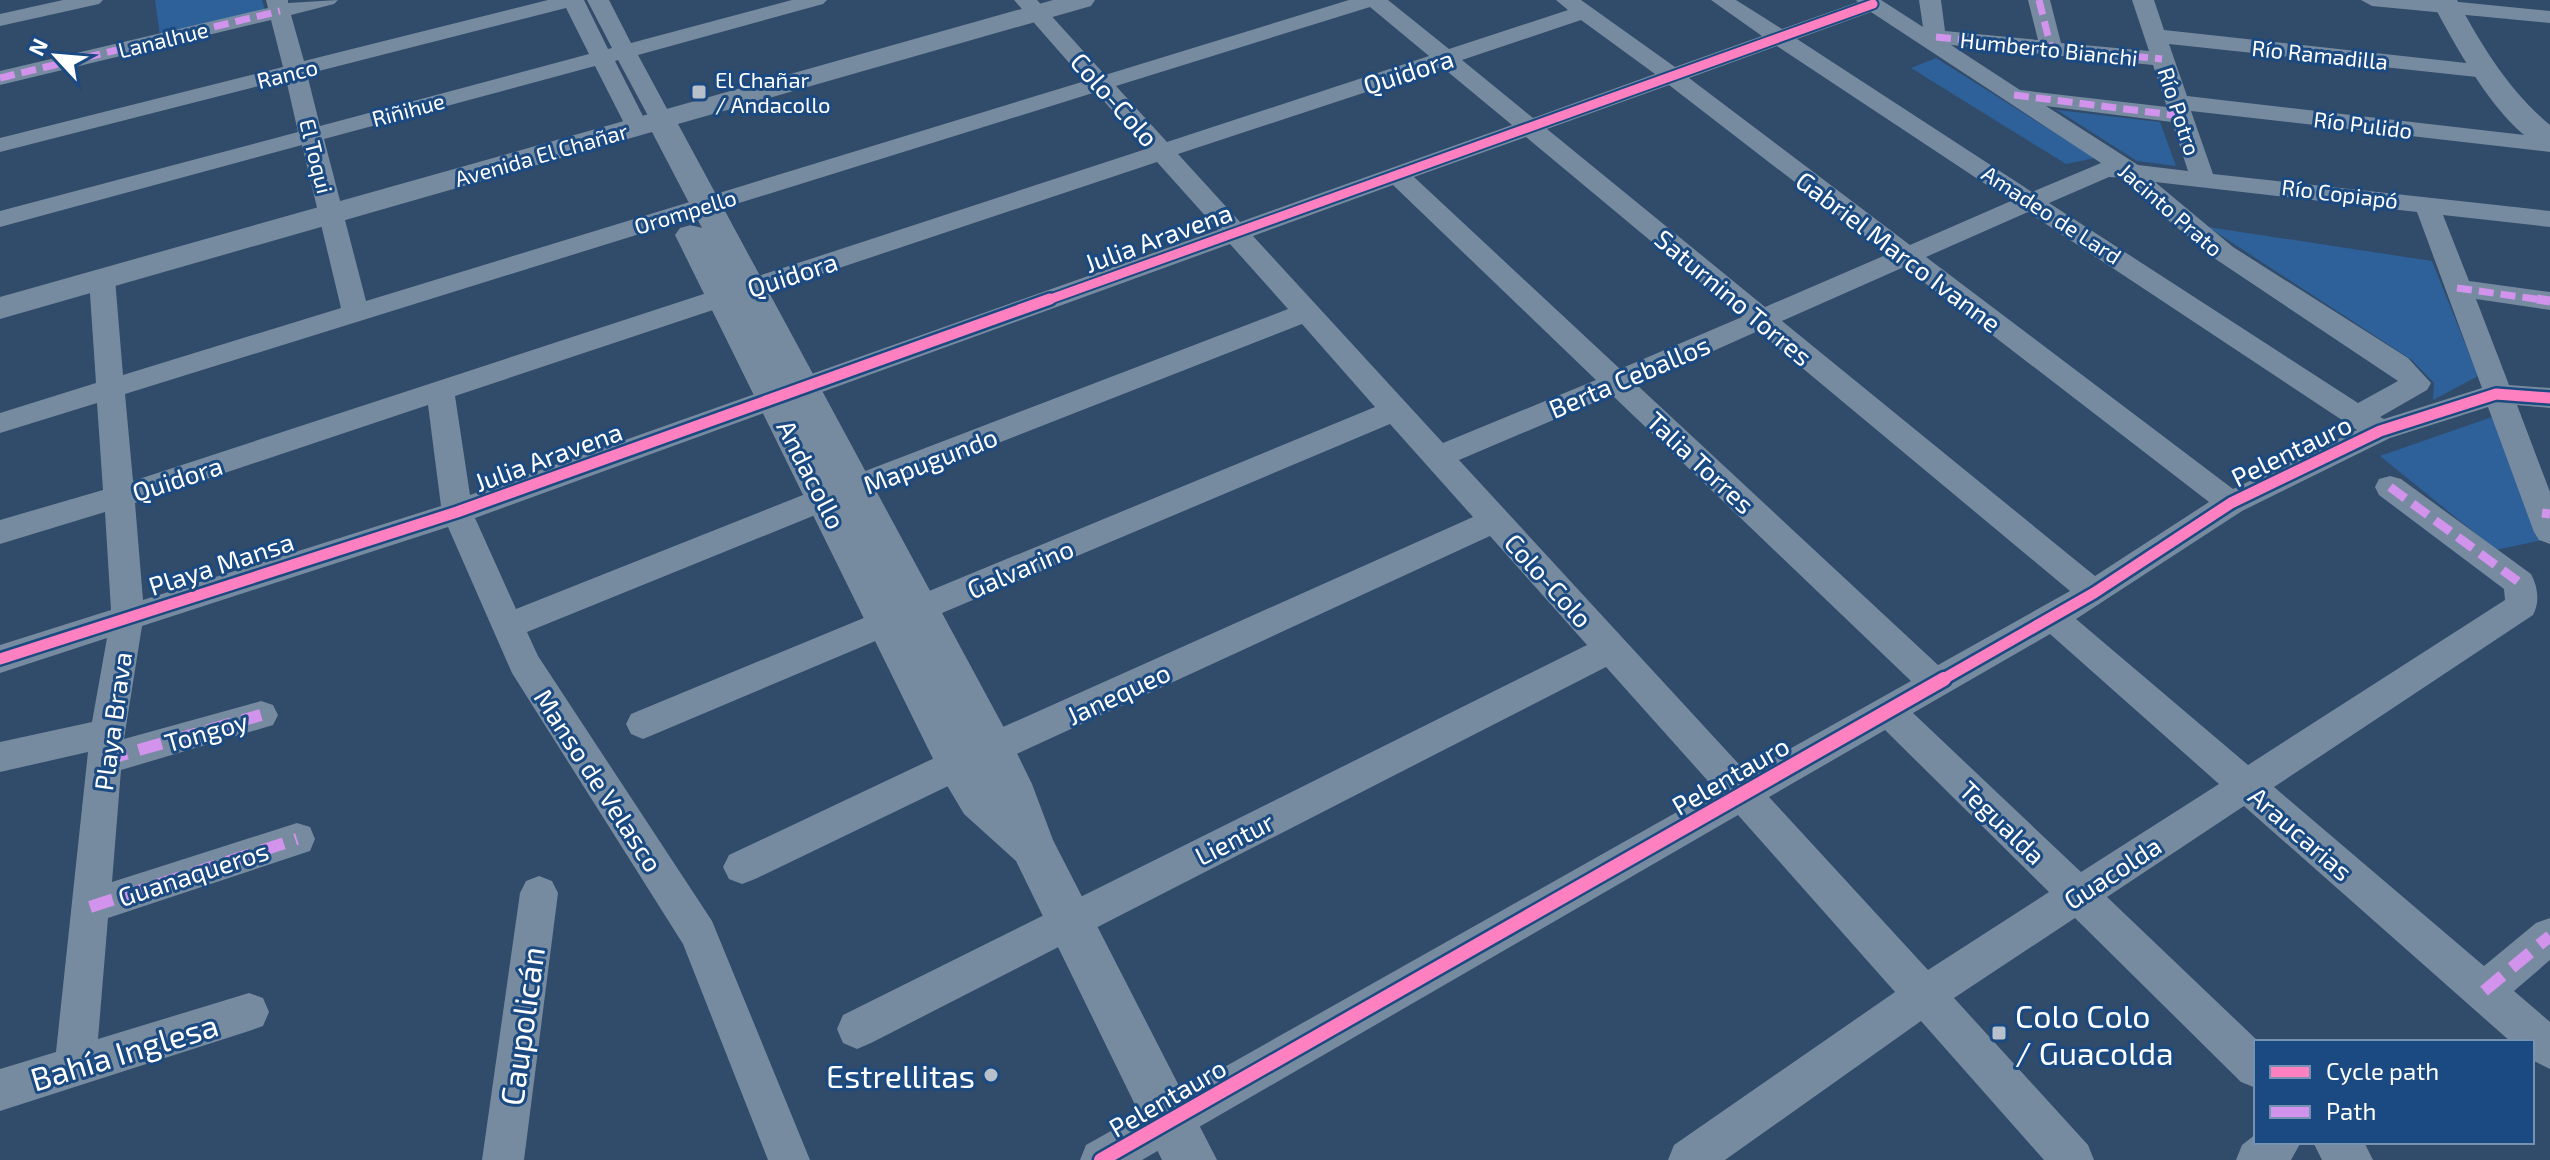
<svg xmlns="http://www.w3.org/2000/svg" width="2550" height="1160" viewBox="0 0 2550 1160" font-family="'Exo 2',sans-serif">
<style>
.green{fill:#2e6199}
.lines{fill:none;stroke-linecap:round;stroke-linejoin:round}
.minor{fill:#778ba0;fill-rule:evenodd}
.tertiary{fill:#778ba0;fill-rule:evenodd}
.quiet-far2{stroke:#d193ec;stroke-width:7;stroke-dasharray:15 7;stroke-linecap:butt}
.quiet-far1{stroke:#d193ec;stroke-width:9;stroke-dasharray:19 9;stroke-linecap:butt}
.quiet{stroke:#d193ec;stroke-width:12;stroke-dasharray:24 12;stroke-linecap:butt}
.cycleway-far2-casing{stroke:#1a4a81;stroke-width:13}
.cycleway-far1-casing{stroke:#1a4a81;stroke-width:16}
.cycleway-casing{stroke:#1a4a81;stroke-width:19}
.cycleway-far2{stroke:#ff80c0;stroke-width:9}
.cycleway-far1{stroke:#ff80c0;stroke-width:11}
.cycleway{stroke:#ff80c0;stroke-width:14}
.poi-dot{fill:#b7c0cb;stroke:#1a4a81;stroke-width:3}
.labels{text-anchor:middle;dominant-baseline:central;stroke-width:6;stroke-linejoin:round;paint-order:stroke}
.far-street-label{font-size:22px;fill:#fff;stroke:#1a4a81}
.far-poi-label{font-size:22px;fill:#fff;stroke:#1a4a81;text-anchor:start}
.street-label{font-size:26px;fill:#fff;stroke:#1a4a81}
.near-poi-label{font-size:32px;fill:#fff;stroke:#1a4a81;text-anchor:start}
.near-street-label{font-size:32px;fill:#fff;stroke:#1a4a81}
</style>
<rect width="100%" height="100%" fill="#314b6a"/>
<path class="green" d="M155,0H262L265,11L160,36Z
M1936,58L2095,158L2066,164L1911,68Z
M2057,110L2160,122L2176,166L2137,161Z
M2208,227L2432,261L2478,376L2433,400L2434,383L2412,360Z
M2492,417L2542,540L2496,550L2380,456Z"/>
<g class="lines">
<path class="minor" d="M63,0H103L99,4L0,26V14Z
M266,0H288V3L338,0L334,4L291,15L304,61L548,0H584L608,49L612,48L587,0H609L631,43L792,0H827L823,4L638,55L673,120L669,125H653L618,60L615,61L648,126L644,131H628L595,66L324,139L366,301L1085,81L1014,0H1037L1105,75L1349,0H1388L1449,49L1568,10L1556,0H1581L1675,67L1762,36L1711,0H1736L1782,29L1858,2L1856,0H1881L1923,27L1919,0H1941L1945,31L2038,40L2028,0H2050L2061,43L2149,51L2132,0H2154L2164,30L2494,66L2497,71L2494,76L2486,78L2169,44L2187,96L2550,138V152L2191,111L2213,174L2550,211V227L2443,215L2469,281L2550,292V310L2476,299L2509,385L2550,388V408L2517,405L2550,492V544L2539,540L2534,532L2488,407L2390,438L2242,511L2076,619L2248,765L2505,600L2504,589L2379,495L2375,487L2379,479L2390,476L2401,479L2531,574C2538,587 2540,602 2533,615L2274,787L2484,966L2536,923L2550,918V960L2514,991L2550,1022V1069L2532,1060V1042H2511L2244,806L2107,897L2259,1042H2256V1088L2241,1082L2075,918L1954,998L2088,1145L2094,1160H2044L1921,1021L1725,1160H1668L1674,1145L1895,992L1738,815L1142,1160H1080L1086,1145L1716,790L1606,667L871,1043L857,1049L843,1043L837,1029L843,1015L1587,645L1490,536L971,775L755,879L742,884L729,879L723,867L729,855L945,753L1473,517L1390,424L655,734L643,739L631,734L626,724L631,714L1375,407L1302,324L835,507L527,632L538,656L712,921L810,1160H768L683,944L512,673L448,527L142,626L124,739L261,701L273,705L278,715L273,725L121,770L112,882L297,823L310,827L315,839L310,851L108,918L98,1039L249,993L263,998L269,1012L263,1026L249,1031L0,1111V1069L56,1052L88,752L0,772V742L92,722L107,638L0,673V645L111,610L105,512L0,544V520L103,490L97,403L0,433V413L96,383L89,279L93,273L102,271L111,273L115,279L123,375L341,308L302,145L0,227V211L298,132L286,79L0,152V138L283,67L271,20L0,85V71L268,8ZM1370,7L1429,56L1167,142L1116,86ZM566,8L589,54L320,126L307,74ZM1871,12L2101,163L2032,192L1797,39ZM1581,20L1655,74L1533,118L1462,60ZM1951,45L2153,65L2167,107L2020,90ZM1777,46L2011,201L1910,245L1689,78ZM1442,67L1512,125L1240,222L1178,154ZM1669,85L1888,254L1765,307L1547,129ZM1096,92L1146,149L133,481L125,394ZM2046,106L2172,122L2188,171L2138,165ZM1526,137L1742,317L1620,369L1414,177ZM1157,162L1218,230L470,495L455,396ZM2109,177L2124,178L2151,206L2214,258L2398,381L2358,403L2049,203ZM2155,182L2417,212L2482,388L2384,419L2380,417L2427,390L2431,383L2408,358L2233,247ZM1393,185L1596,380L1443,443L1253,236ZM2028,212L2357,430L2233,489L1926,257ZM1230,244L1288,309L813,491L516,609L475,518ZM1904,267L2209,502L2095,576L1782,321ZM1758,331L2070,591L1938,665L1637,385ZM1612,395L1911,681L1747,773L1459,460ZM428,405L441,506L143,600L135,503ZM2050,634L2219,784L2081,872L1913,713ZM1885,730L2049,892L1928,970L1769,797Z
M2361,0H2439L2550,11V23L2372,6Z
M539,876L552,881L558,893L524,1160H482L520,893L526,881Z
M2256,1134V1142H2301L2291,1160H2236L2242,1145Z
M2313,1142H2364L2373,1160H2322Z"/>
<path class="tertiary" d="M1053,0H1095L1091,6L678,124L1009,737L1032,784L1053,840L1217,1160H1162L1016,861L964,814L942,777L675,235L680,228L691,225L702,228L652,132L0,319V297Z
M2431,0H2457C2482,46 2509,91 2550,125V149C2504,138 2452,40 2431,0Z"/>
<path class="quiet-far2" d="M2039,0L2051,48
M1936,37L2162,59
M0,78L280,11
M2014,95L2181,116
M2457,288L2550,301"/>
<path class="quiet-far1" d="M2537,299L2550,301
M2390,487L2520,583
M2542,513L2550,514"/>
<path class="quiet" d="M104,760L261,715
M90,907L297,839
M2484,991L2550,936"/>
<g class="cycleway-far2-casing">
<path id="cycleway-far2" d="M1045,301L1873,4"/>
</g>
<g class="cycleway-far1-casing">
<path id="cycleway-far1" d="M0,659L457,512L1050,299
M1940,681L2094,593L2231,503L2380,431L2496,394L2550,398"/>
</g>
<g class="cycleway-casing">
<path id="cycleway" d="M1101,1160L1944,679"/>
</g>
<use href="#cycleway-far2" class="cycleway-far2"/>
<use href="#cycleway-far1" class="cycleway-far1"/>
<use href="#cycleway" class="cycleway"/>
</g>
<g class="poi-dot">
<rect x="691" y="84" width="16" height="16" rx="4"/>
<rect x="1991" y="1025" width="16" height="16" rx="4"/>
<circle cx="991" cy="1075" r="8"/>
</g>
<g class="labels">
<g class="far-street-label">
<text transform="translate(163 39) rotate(-14)">Lanalhue</text>
<text transform="translate(2049 48) rotate(6)">Humberto Bianchi</text>
<text transform="translate(2320 54) rotate(6)">Río Ramadilla</text>
<text transform="translate(287 73) rotate(-14)">Ranco</text>
<text transform="translate(408 109) rotate(-15)">Riñihue</text>
<text transform="translate(2180 111) rotate(72)">Río Potro</text>
<text transform="translate(2363 124) rotate(7)">Río Pulido</text>
<text transform="translate(541 154) rotate(-16)">Avenida El Chañar</text>
<text transform="translate(317 156) rotate(76)">El Toqui</text>
<text transform="translate(2340 193) rotate(7)">Río Copiapó</text>
<text transform="translate(2171 209) rotate(41)">Jacinto Prato</text>
<text transform="translate(685 211) rotate(-17)">Orompello</text>
<text transform="translate(2052 214) rotate(33)">Amadeo de Lard</text>
</g>
<g class="far-poi-label">
<text x="715" y="79">El Chañar<tspan x="715" dy="25">/ Andacollo</tspan></text>
</g>
<g class="street-label">
<text transform="translate(1408 71) rotate(-18)">Quidora</text>
<text transform="translate(1115 99) rotate(48)">Colo-Colo</text>
<text transform="translate(1158 237) rotate(-20)">Julia Aravena</text>
<text transform="translate(1899 251) rotate(37)">Gabriel Marco Ivanne</text>
<text transform="translate(792 274) rotate(-18)">Quidora</text>
<text transform="translate(1734 297) rotate(40)">Saturnino Torres</text>
<text transform="translate(1629 376) rotate(-23)">Berta Ceballos</text>
<text transform="translate(2291 450) rotate(-26)">Pelentauro</text>
<text transform="translate(548 456) rotate(-20)">Julia Aravena</text>
<text transform="translate(930 460) rotate(-21)">Mapugundo</text>
<text transform="translate(1701 462) rotate(43)">Talia Torres</text>
<text transform="translate(812 474) rotate(63)">Andacollo</text>
<text transform="translate(177 478) rotate(-18)">Quidora</text>
<text transform="translate(221 563) rotate(-18)">Playa Mansa</text>
<text transform="translate(1020 568) rotate(-23)">Galvarino</text>
<text transform="translate(1549 580) rotate(48)">Colo-Colo</text>
<text transform="translate(1118 693) rotate(-25)">Janequeo</text>
<text transform="translate(112 721) rotate(-82)">Playa Brava</text>
<text transform="translate(206 731) rotate(-16)">Tongoy</text>
<text transform="translate(1730 775) rotate(-30)">Pelentauro</text>
<text transform="translate(599 780) rotate(57)">Manso de Velasco</text>
<text transform="translate(2003 822) rotate(44)">Tegualda</text>
<text transform="translate(2301 833) rotate(41)">Araucarias</text>
<text transform="translate(1234 838) rotate(-27)">Lientur</text>
<text transform="translate(2112 872) rotate(-33)">Guacolda</text>
<text transform="translate(193 873) rotate(-18)">Guanaqueros</text>
<text transform="translate(1167 1097) rotate(-30)">Pelentauro</text>
</g>
<g class="near-poi-label">
<text x="2015" y="1015">Colo Colo<tspan x="2015" dy="37">/ Guacolda</tspan></text>
<text x="975" y="1075" text-anchor="end">Estrellitas</text>
</g>
<g class="near-street-label">
<text transform="translate(521 1026) rotate(-82)">Caupolicán</text>
<text transform="translate(124 1051) rotate(-17)">Bahía Inglesa</text>
</g>
</g>
<rect x="2254" y="1040" width="280" height="104" fill="#1a4a81" stroke="#7692b3" stroke-width="2"/>
<rect x="2270" y="1066" width="40" height="12" fill="#ff80c0" stroke="#7692b3" stroke-width="2"/>
<text x="2326" y="1080" font-size="24" fill="#ffffff">Cycle path</text>
<rect x="2270" y="1106" width="40" height="12" fill="#d193ec" stroke="#7692b3" stroke-width="2"/>
<text x="2326" y="1120" font-size="24" fill="#ffffff">Path</text>
<g transform="translate(56 56) rotate(296)" stroke="#1a4a81" stroke-width="6" paint-order="stroke">
<path d="M0-6L14 30L0 20L-14 30Z" fill="#ffffff"/>
<text y="-12" font-size="22" font-weight="bold" text-anchor="middle" fill="#ffffff">N</text>
</g>
</svg>
